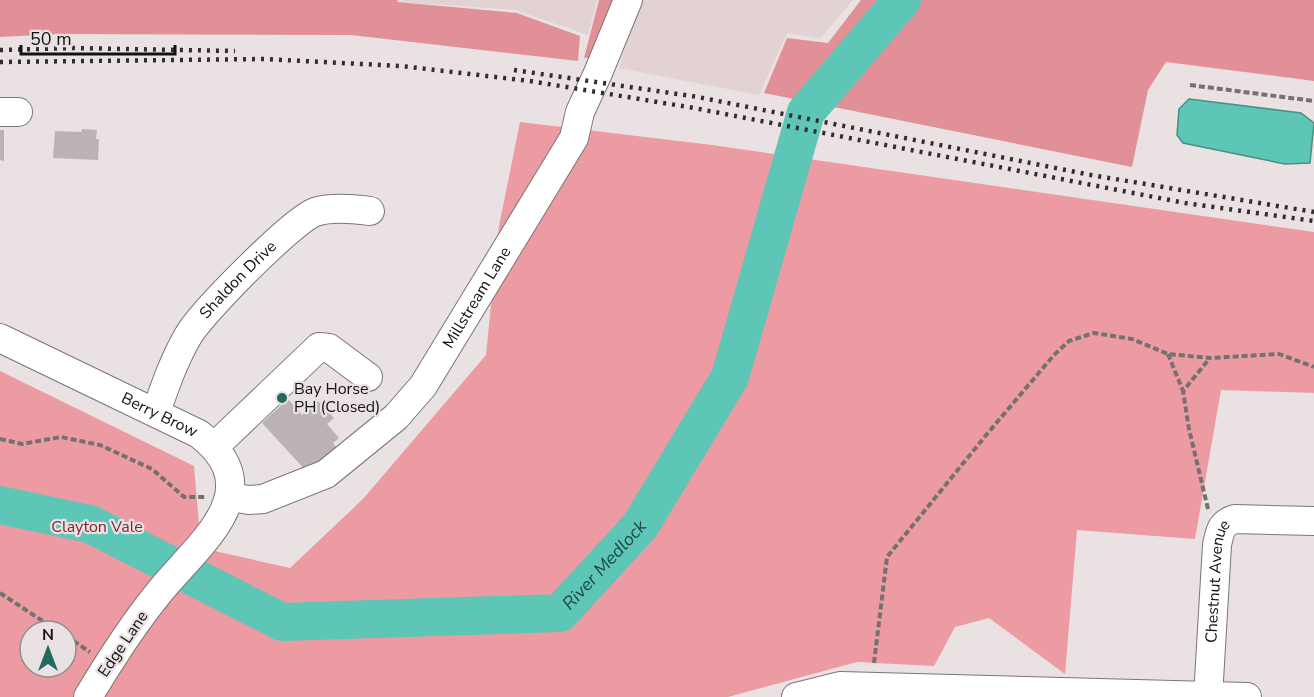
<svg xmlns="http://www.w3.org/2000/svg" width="1314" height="697" viewBox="0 0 1314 697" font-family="'Nunito Sans',sans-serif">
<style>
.built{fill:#e2d2d3}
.green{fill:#ed9ba2;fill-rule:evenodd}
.forest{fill:#e29098}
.water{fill:#5ec6b7;stroke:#489086;stroke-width:1.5}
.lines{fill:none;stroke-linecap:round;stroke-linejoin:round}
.river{stroke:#5ec6b7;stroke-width:38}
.building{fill:#bbb3b3}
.minor-casing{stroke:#7c7576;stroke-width:30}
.path{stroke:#757071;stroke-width:4;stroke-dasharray:6 3;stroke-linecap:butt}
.minor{stroke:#fff;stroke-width:28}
.rail{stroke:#312d2e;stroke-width:4.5;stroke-dasharray:3 6;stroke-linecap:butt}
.poi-dot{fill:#236b61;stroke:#e9e1e2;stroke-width:2}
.labels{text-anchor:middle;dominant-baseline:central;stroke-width:4.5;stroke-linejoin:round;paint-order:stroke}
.street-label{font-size:16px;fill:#141112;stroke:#e9e1e2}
.poi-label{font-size:16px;fill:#141112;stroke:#e9e1e2;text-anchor:start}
.park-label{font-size:16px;fill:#832336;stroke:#e9e1e2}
.water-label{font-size:18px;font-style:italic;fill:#1a4942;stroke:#e9e1e2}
</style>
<rect width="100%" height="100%" fill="#e9e1e2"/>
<path class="built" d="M403,0H597L588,35L516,10L401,2Z
M639,0H853L820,39L787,33L759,95L619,68Z"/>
<path class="green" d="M520,122L712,145L1314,232V393L1221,390L1195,539L1077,530L1065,674L989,618L955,627L934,666L857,662L728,697H0V371L194,466L201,548L290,568L363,499L486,355L499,226ZM30,631H66V667H30Z"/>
<path class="forest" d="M0,0H398L397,2L517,13L580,36L578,61L351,35L61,34L0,37Z
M599,0H616L597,57L584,58Z
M861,0H1314V81L1166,62L1148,90L1132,167L764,93L787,38L828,43Z"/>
<path class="water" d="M1189,99L1301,113L1314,123L1310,163L1285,164L1183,143L1177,135L1179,109Z"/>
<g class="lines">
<path class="river" id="s1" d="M0,505L90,524L282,622L560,613L640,526L730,377L806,112L902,0"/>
</g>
<path class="building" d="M82,129L97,130L96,139H99L98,160L53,158L55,131L81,132Z
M0,130H4V161L0,160Z
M288,399L302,415L318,401L334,418L327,424L339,438L333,443L336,447L308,473L262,423Z"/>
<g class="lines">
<g class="minor-casing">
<g id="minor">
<path d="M0,112H18"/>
<path id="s2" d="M0,338L199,434C274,492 195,546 157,595C131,627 109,662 88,697"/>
<path id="s3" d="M156,412C165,386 174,360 188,336C201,313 292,221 315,212C329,207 355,209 370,211"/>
<path d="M215,446L319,347L329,348L368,377"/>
<path id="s4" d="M230,497L249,500L263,499L326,474L396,417L423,386L574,138L580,112L598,73L628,0"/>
<path d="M796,697L840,686L1247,697"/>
<path id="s5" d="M1208,697L1217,545C1220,531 1221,523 1235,519L1314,521"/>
</g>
</g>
<path class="path" d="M1190,85L1314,101
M1168,354L1183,391
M0,439L22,444L61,437L100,445L152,469L184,497H205
M1208,509L1189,429L1183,391L1210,358
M0,593L58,631
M66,636L90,652
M874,663L887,557L987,434L1054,355L1069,341L1094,333L1132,339L1168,354L1210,358L1279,354L1314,367"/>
<use href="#minor" class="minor"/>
<path class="rail" d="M0,50L72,48L235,51
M0,62L264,59L401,66L530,81L694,108L1185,203L1314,221
M514,70L698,97L1091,175L1314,212"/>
</g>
<circle class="poi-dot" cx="282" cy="398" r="6"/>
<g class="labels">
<g class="street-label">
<text stroke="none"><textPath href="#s3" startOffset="158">Shaldon Drive</textPath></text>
<text stroke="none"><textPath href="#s4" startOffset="336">Millstream Lane</textPath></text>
<text stroke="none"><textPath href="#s2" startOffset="177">Berry Brow</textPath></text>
<text stroke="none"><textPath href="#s5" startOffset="116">Chestnut Avenue</textPath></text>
<text transform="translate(123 644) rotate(-56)">Edge Lane</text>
</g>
<g class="poi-label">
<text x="294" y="389">Bay Horse<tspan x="294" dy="18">PH (Closed)</tspan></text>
</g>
<g class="park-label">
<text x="97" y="527">Clayton Vale</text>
</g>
<g class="water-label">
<text stroke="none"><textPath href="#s1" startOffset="651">River Medlock</textPath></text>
</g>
</g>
<g transform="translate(48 649)"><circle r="28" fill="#e9e1e2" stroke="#948e8f" stroke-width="1.5"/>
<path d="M0-4.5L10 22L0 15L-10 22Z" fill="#236b61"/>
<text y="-9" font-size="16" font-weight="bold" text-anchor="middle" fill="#141112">N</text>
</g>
<path d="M21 45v9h154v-9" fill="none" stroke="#141112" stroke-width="3"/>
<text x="30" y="45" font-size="18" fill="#141112" stroke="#e9e1e2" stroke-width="4.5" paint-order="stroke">50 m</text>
</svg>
